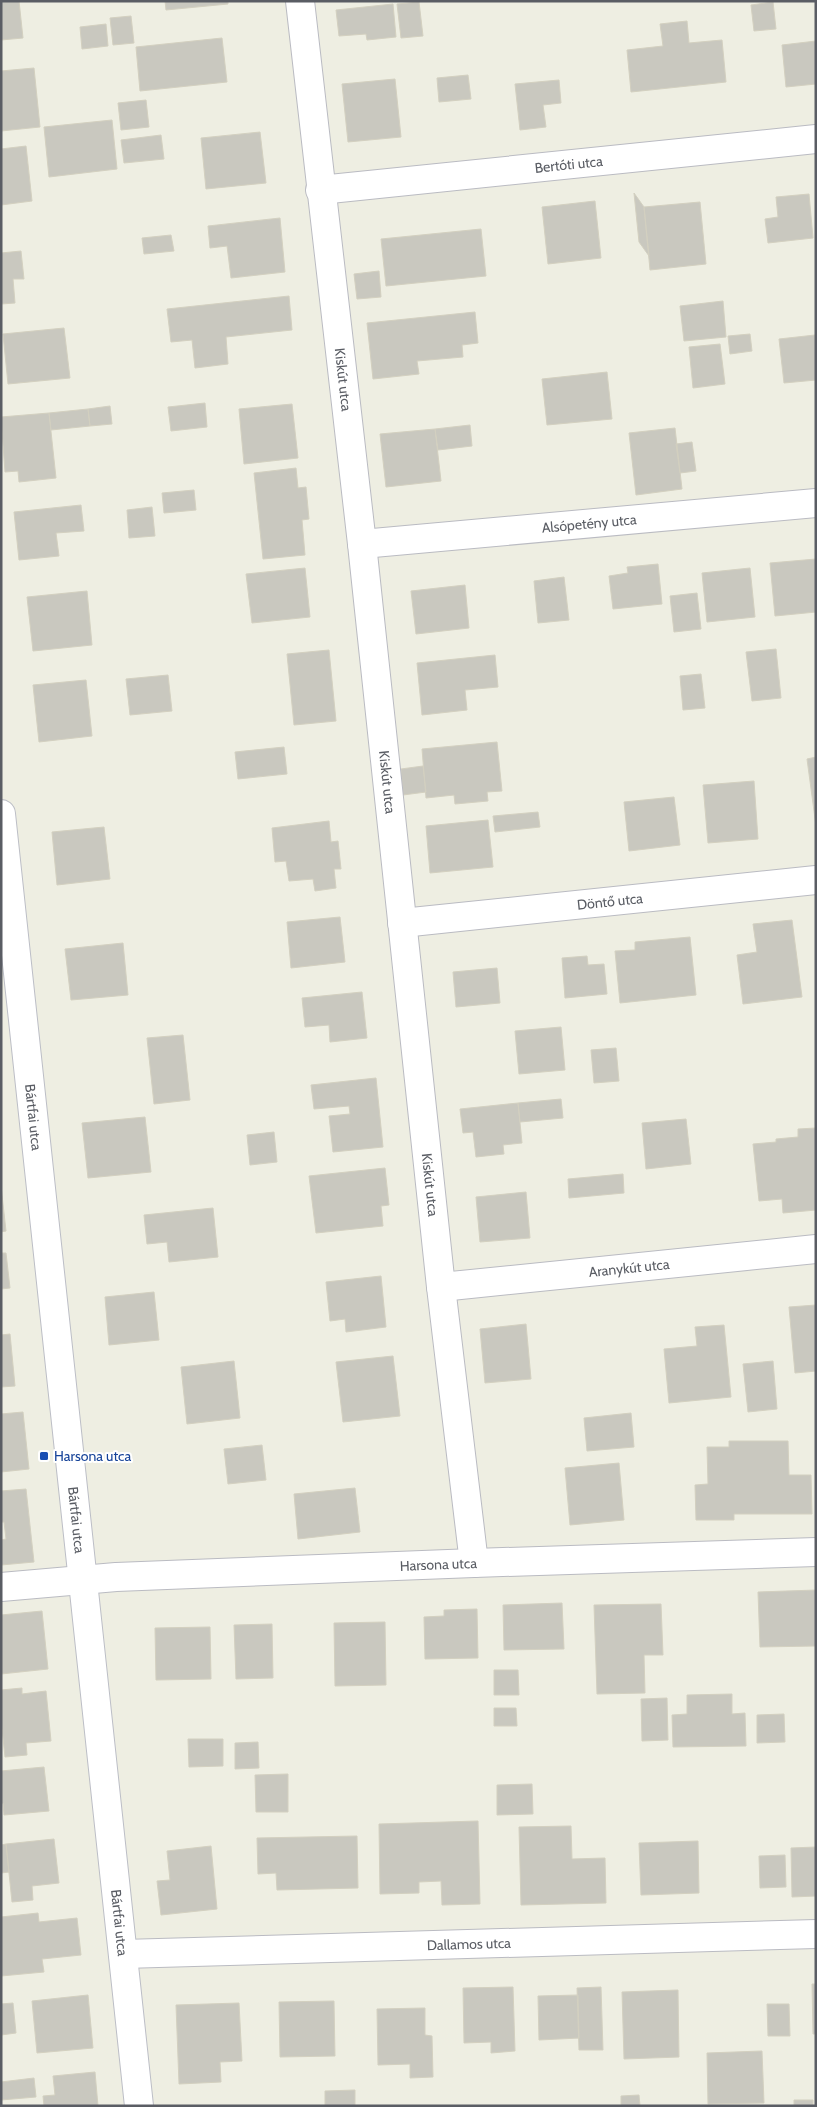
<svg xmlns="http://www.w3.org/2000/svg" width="817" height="2107" viewBox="0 0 817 2107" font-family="Cabin,sans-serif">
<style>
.building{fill:#c9c8bf;stroke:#d3d0c0}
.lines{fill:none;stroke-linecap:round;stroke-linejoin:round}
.street-casing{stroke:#babbc2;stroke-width:30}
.secondary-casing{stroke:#bcbec6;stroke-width:30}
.street{stroke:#fff;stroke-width:28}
.secondary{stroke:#fff;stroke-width:28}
.transit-dot{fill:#1a4fb4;stroke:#fff;stroke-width:2}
.labels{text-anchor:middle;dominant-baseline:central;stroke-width:4;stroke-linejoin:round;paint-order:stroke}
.street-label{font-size:14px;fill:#5a5d64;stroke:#fff}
.transit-label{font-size:14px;fill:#164399;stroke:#fff;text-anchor:start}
</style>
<rect width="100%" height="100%" fill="#eeeee2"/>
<path class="building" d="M1,1H19L23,38L1,40Z
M165,1H228V4L166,10Z
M419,2L423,36L401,38L397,4Z
M773,2L776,29L754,31L751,5Z
M393,4L396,37L367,40L366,34L339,36L336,10Z
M131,16L134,43L113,45L110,18Z
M687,21L689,43L722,40L726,82L631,92L627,50L663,46L660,24Z
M106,24L108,46L82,49L80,27Z
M222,38L227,82L140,91L136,47Z
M816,41V84L786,87L782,45Z
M34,68L40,127L1,131V71Z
M468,75L471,99L439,102L437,78Z
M395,79L401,137L348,142L342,84Z
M559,80L561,103L543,105L546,127L520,130L515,84Z
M146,100L149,127L121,130L118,103Z
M112,120L117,169L49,177L44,127Z
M260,132L266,183L206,189L201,138Z
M161,135L164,159L124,163L121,140Z
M26,146L32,201L1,205V149Z
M634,193L644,207L649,256L639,242Z
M809,194L813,238L768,243L765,219L778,217L776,197Z
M595,201L601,258L548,264L542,207Z
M700,202L706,264L650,270L644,207Z
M280,218L285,272L231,278L227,246L210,248L208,226Z
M481,229L486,276L386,286L381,239Z
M171,235L174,251L144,254L142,238Z
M21,251L24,279H13L15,303L1,304V253Z
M379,271L381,297L357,299L354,274Z
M289,296L292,330L226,337L228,364L195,368L192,340L171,342L167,309Z
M723,301L726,337L684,341L680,306Z
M475,312L478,343L462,345L463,357L417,361L419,374L373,379L367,323Z
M64,328L70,378L8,384L3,334Z
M750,334L752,351L730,354L728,336Z
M815,335L816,380L784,383L779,339Z
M720,344L725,384L693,388L689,347Z
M607,372L612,419L547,425L542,379Z
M205,403L207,427L171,431L168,407Z
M292,404L298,458L244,464L239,409Z
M110,406L112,424L90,426L88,409Z
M88,409L90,426L51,430L49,413Z
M49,413L56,478L19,482L18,471L5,472L1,417Z
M470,425L472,446L438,450L435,429Z
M675,428L682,489L636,495L629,433Z
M435,429L441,481L386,487L380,434Z
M692,442L696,471L680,473L676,444Z
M296,468L298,488L306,487L309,519L302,520L305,555L263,559L254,473Z
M194,490L196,510L164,513L162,493Z
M81,505L84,531L56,533L59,556L19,560L14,512Z
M152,507L155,536L129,538L127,510Z
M816,559V612L775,616L770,563Z
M658,564L662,604L613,609L609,576L628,573L627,567Z
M305,568L310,617L252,623L246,574Z
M750,568L755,617L707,622L702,573Z
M564,577L569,620L538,623L534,581Z
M465,585L469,628L416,634L411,591Z
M87,591L92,645L33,651L27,597Z
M697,593L701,629L674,632L670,596Z
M776,649L781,698L752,701L746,652Z
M329,650L336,721L294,725L287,654Z
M495,655L498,687L465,690L467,710L422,715L417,663Z
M701,674L705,708L683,710L680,676Z
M168,675L172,711L130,715L126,679Z
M86,680L92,736L39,742L33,685Z
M497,742L502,791L487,792L488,801L455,804L454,795L426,798L422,749Z
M284,747L287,774L238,779L235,752Z
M816,757V826L807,759Z
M423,766L426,792L403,795L401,769Z
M754,781L758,839L708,843L703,785Z
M674,797L680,845L629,851L624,802Z
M538,812L540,827L495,832L493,816Z
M488,820L493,867L430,873L426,826Z
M329,821L331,842L338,841L341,869H334L336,888L315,891L313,879L289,881L286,861L275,862L272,828Z
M104,827L110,879L57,885L52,832Z
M340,917L345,962L291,968L287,922Z
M792,920L802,997L743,1004L737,955L757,952L753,924Z
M690,937L696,995L620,1003L615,951L635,950V942Z
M123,943L128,995L71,1000L65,949Z
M587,956L588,965L604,964L607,994L565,998L562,958Z
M497,968L500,1003L456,1007L453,972Z
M362,992L367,1038L330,1042L329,1025L305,1027L302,998Z
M561,1027L565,1070L519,1074L515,1031Z
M183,1035L190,1100L154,1104L147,1038Z
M616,1048L619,1081L594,1083L591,1050Z
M376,1078L383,1147L333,1152L329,1116L350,1114L349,1106L314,1109L311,1085Z
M561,1099L563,1118L520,1122L518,1103Z
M518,1103L522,1143L503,1145L504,1154L476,1157L473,1132L463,1133L460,1109Z
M145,1117L151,1172L88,1178L82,1123Z
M686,1119L691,1164L646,1169L642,1123Z
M816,1128V1210L783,1213L782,1199L759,1201L753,1144L776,1142V1139L798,1137V1129Z
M274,1132L277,1162L250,1165L247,1135Z
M385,1168L389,1205L381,1206L383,1226L316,1233L309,1176Z
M623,1174L624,1193L569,1198L568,1179Z
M1,1186L6,1231L1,1232Z
M526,1192L530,1238L480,1242L476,1197Z
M213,1208L218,1257L169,1262L167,1242L147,1244L144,1215Z
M1,1253H6L10,1288L1,1289Z
M381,1276L386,1327L346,1332L345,1319L330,1321L326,1282Z
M154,1292L159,1340L109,1345L105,1297Z
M816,1305V1371L795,1373L789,1307Z
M526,1324L531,1379L485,1383L480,1329Z
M724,1325L731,1397L669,1403L664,1349L697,1346L695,1327Z
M10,1334L15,1386L1,1387V1335Z
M393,1356L400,1416L343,1422L336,1362Z
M234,1361L240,1418L187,1424L181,1367Z
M773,1361L777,1409L748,1412L743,1364Z
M23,1412L29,1469L1,1472V1414Z
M631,1413L634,1447L587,1451L584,1418Z
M729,1441H788L789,1475H811L812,1514H734V1520H696L695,1485L708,1484L707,1447H729Z
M262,1445L266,1480L228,1484L224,1449Z
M619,1463L624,1520L570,1525L565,1468Z
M355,1488L360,1532L298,1539L294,1494Z
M26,1489L34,1562L1,1565V1540L6,1539L4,1522H1V1491Z
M816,1590V1646L760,1647L758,1592Z
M562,1603L564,1649L504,1650L503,1605Z
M661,1604L663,1655H644L645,1693L597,1694L594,1605Z
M477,1609L478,1658L425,1659L424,1617L444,1616V1610Z
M42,1611L48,1669L1,1674V1615Z
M385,1622L386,1685L335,1686L334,1623Z
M272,1624L273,1678L236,1679L234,1625Z
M210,1627L211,1679L156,1680L155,1628Z
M494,1670H518L519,1695H494Z
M22,1688V1694L46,1691L51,1741L26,1743L27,1755L5,1757L1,1719V1690Z
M732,1694V1714L745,1713L746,1746L673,1747L672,1715L687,1714V1695Z
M667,1698L668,1740L642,1741L641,1699Z
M494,1708H516L517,1726H494Z
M784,1714L785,1742L757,1743V1715Z
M188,1739H223V1766L189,1767Z
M258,1742L259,1768L235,1769V1743Z
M44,1767L49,1811L4,1815L3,1803L1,1804V1771Z
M288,1774V1812H256L255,1775Z
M532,1784L533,1814L497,1815V1785Z
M478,1821L480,1904L442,1905L441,1881L419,1882V1893L380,1894L379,1824Z
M571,1826L572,1859L605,1858L606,1903L521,1905L519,1827Z
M357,1836L358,1888L277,1890L276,1873L258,1874L257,1838Z
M54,1839L59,1883L32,1886L33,1900L12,1902L6,1844Z
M698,1841L699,1893L641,1895L639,1843Z
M6,1844L9,1872L1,1873V1845Z
M211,1846L217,1909L161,1915L157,1881L170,1880L167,1851Z
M816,1847V1896L792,1897L791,1848Z
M785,1855L786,1887L760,1888L759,1856Z
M38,1913L39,1922L77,1918L81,1955L42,1959L44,1972L1,1976V1917Z
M812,1984H816V2034H813Z
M513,1987L515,2051L491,2053V2042L464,2043L463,1988Z
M601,1987L603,2050H579L577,1988Z
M678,1990L679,2057L624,2059L622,1992Z
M88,1995L93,2048L37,2053L32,2001Z
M578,1995L579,2038L539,2040L538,1996Z
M334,2001L335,2056L280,2057L279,2002Z
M13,2003L16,2033L1,2035V2004Z
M239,2003L242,2061L220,2062L221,2082L179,2084L176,2005Z
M767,2004H789L790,2036H768Z
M425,2008V2035L432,2036L433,2077L410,2078V2064L378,2065L377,2009Z
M762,2051L764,2103L708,2104L707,2053Z
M95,2072L98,2106H44L43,2096L55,2095L53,2076Z
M34,2078L36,2097L1,2100V2082Z
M355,2090V2106H325V2091Z
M639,2095L640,2106H621V2096Z
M794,2100H813V2106H794Z"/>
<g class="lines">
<g class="street-casing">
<g id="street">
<path id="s1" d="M300,1L362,544L441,1287L474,1563"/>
<path id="s2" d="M320,190L816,139"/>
<path id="s3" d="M362,544L816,503"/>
<path id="s4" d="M402,923L816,880"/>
<path id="s5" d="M441,1287L816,1249"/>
<path id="s6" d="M1,1587L116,1577L474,1563L816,1552"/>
<path id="s7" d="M123,1954L816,1934"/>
</g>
</g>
<g class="secondary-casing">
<g id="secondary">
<path id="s8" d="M1,814L139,2106"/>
</g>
</g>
<use href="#street" class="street"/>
<use href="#secondary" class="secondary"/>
</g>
<rect class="transit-dot" x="39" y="1451" width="10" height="10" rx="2.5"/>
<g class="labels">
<g class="street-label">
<text stroke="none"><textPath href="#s2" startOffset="250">Bertóti utca</textPath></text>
<text stroke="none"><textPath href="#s1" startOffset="381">Kiskút utca</textPath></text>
<text stroke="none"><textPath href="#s3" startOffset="228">Alsópetény utca</textPath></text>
<text stroke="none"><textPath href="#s1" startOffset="786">Kiskút utca</textPath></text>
<text stroke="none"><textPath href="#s4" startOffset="209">Döntő utca</textPath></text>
<text stroke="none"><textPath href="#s8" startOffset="305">Bártfai utca</textPath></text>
<text stroke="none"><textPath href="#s1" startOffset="1191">Kiskút utca</textPath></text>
<text stroke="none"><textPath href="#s5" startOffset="189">Aranykút utca</textPath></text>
<text stroke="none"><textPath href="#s8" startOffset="710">Bártfai utca</textPath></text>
<text stroke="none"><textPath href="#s6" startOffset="438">Harsona utca</textPath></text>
<text stroke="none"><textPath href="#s8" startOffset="1115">Bártfai utca</textPath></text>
<text stroke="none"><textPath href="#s7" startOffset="346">Dallamos utca</textPath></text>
</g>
<g class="transit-label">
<text x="54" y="1456">Harsona utca</text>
</g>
</g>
<rect width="817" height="2107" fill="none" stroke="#5a5d64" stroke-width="5"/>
</svg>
